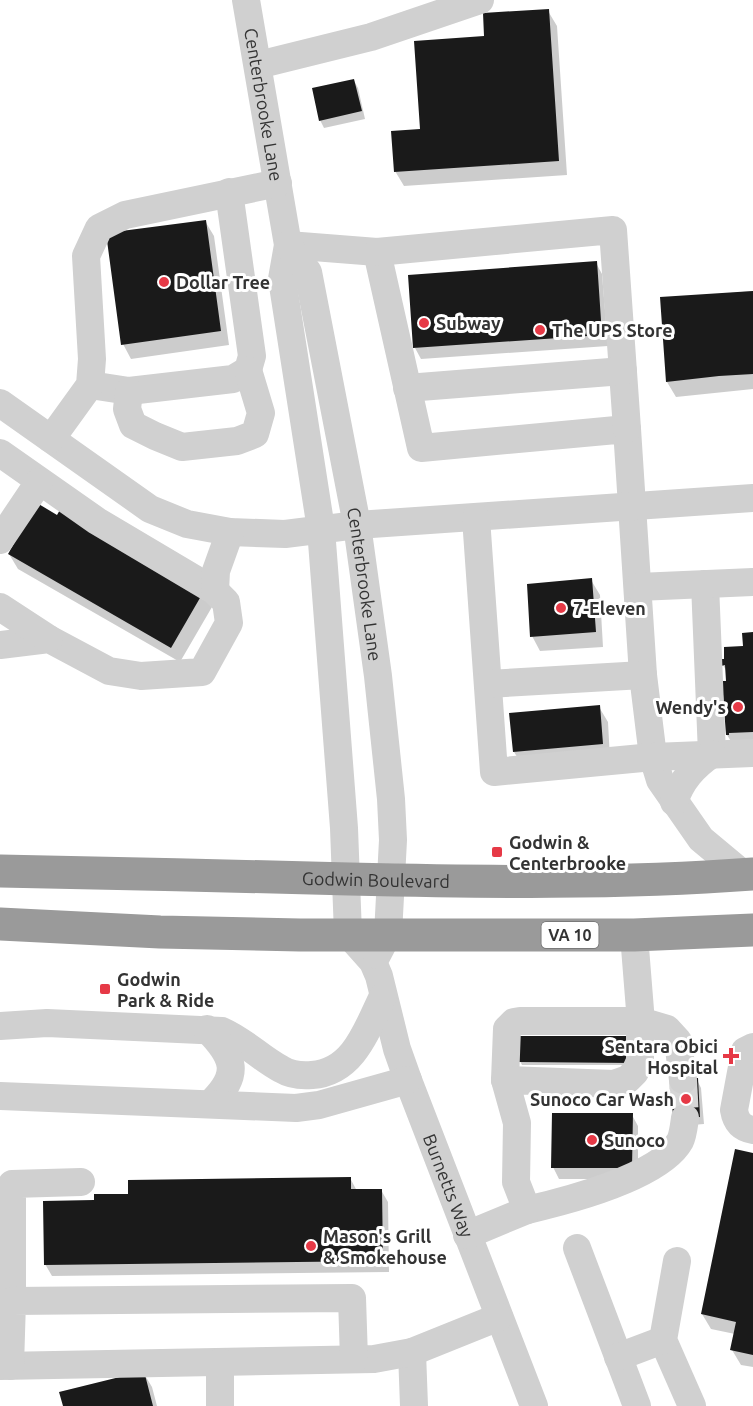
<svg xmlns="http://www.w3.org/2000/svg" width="753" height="1406" viewBox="0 0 753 1406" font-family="Ubuntu,sans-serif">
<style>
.shadow{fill:#0003}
.building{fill:#1a1a1a}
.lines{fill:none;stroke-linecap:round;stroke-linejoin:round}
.minor-tunnel{stroke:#d6d6d6;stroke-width:28;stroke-dasharray:28 14;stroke-linecap:butt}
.minor{stroke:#d0d0d0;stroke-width:28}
.highway{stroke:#9a9a9a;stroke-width:33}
.poi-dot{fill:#e63946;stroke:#fff;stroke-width:2}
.labels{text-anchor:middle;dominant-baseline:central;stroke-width:6;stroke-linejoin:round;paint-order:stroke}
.shield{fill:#fff;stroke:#707070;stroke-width:1.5}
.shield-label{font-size:16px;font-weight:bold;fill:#333}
.street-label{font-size:18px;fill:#333;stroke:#fff}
.poi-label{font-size:18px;font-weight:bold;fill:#333;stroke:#fff;text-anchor:start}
</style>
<rect width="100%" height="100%" fill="#fff"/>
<path class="shadow" d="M548,11L557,26L567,175L404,186L395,171L486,38Z
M354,81L358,88L365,119L324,128L320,120Z
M205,221L214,236L229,345L131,359L123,344Z
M596,263L602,274L608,346L421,359L415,348Z
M753,291V389L676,397L667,382L662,299Z
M9,554L203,592L212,607L180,662L18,569Z
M591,580L600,595L603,647L540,651L532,636Z
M753,634V744L734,746L727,735V672L723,665L745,647Z
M599,707L608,722L610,759L523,766L514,752Z
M520,1037L634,1065H522L520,1061Z
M697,1080L701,1088L704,1124L679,1126Z
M632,1115L638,1126V1179H559L553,1167Z
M753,1155V1367L741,1365L732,1350L735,1334L711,1329L702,1314Z
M350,1178L357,1191L381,1190L388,1202L389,1272L52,1276L45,1264L129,1195Z
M143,1372L152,1387L157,1406H64Z"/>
<path class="building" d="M549,9L559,161L394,172L391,131L420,129L414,41L484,36L483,13Z
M354,79L362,111L319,121L312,88Z
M206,220L221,331L121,345L106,233Z
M597,261L602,335L413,348L408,275Z
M753,291V374L719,376L666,382L660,297Z
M37,503L57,515L61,508L204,591L171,648L8,554Z
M592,578L596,632L530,637L527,584Z
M753,632V732L729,733V735H726L722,681H726L725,665L721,666V659H724V647L743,646L742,633Z
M600,705L603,744L513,752L509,713Z
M519,1036H633V1063L519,1062Z
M698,1078L700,1117L673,1119L671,1080Z
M552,1113H633L632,1168H551Z
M735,1149L753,1153V1355L730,1350L736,1322L701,1314Z
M351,1177V1189H382L383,1261L44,1265L43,1201L94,1200V1194H128V1180Z
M144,1371L153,1406H63L59,1392Z"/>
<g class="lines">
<path class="minor-tunnel" d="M683,1080L685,1118"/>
<g class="minor">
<path id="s1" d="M246,0L288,245L282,279L321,529L344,828L348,934L373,962L379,976L397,1049L408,1080L534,1406"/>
<path d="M258,65L371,37L480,0"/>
<path d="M288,245L377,252L421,448L627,429L643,675L653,757L660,780L701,839L743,874"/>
<path id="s2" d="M288,245L308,272L357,525L378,676L391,799L393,840L388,934L377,955"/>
<path d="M377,252L613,230L627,429"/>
<path d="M90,385L129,391L233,379L248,370L252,356L229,192"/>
<path d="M407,388L623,371"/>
<path d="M129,391L127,409L133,425L155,436L182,447L237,441L255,434L261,413L248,370"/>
<path d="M0,403L150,509L187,524L230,532L285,534L357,525L753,498"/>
<path d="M51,439L90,385L92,359L86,256L99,228L125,215L278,183"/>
<path d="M0,453L97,521L215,591L226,602L229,623L202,672L141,676L109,671L49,639L0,645"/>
<path d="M476,518L494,772L653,757L753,753"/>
<path d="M0,540L39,482"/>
<path d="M705,584L712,754"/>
<path d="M638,587L753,582"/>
<path d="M215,591L216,571L230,532"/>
<path d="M0,607L49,639"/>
<path d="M488,684L643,675"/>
<path d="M674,802C681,781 693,767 712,754"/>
<path d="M0,1026L47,1023L222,1031C245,1041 260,1058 281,1069C291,1075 301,1076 312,1075C354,1072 367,1029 383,996"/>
<path d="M207,1029C235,1058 241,1074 210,1104"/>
<path d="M753,1047L745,1051L734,1110C736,1122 741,1128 753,1130"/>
<path d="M505,1080L507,1029L514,1022L520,1021H640L667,1029L678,1041L683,1080"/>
<path d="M0,1096L296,1108L319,1105L408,1080"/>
<path d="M527,1210C566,1201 660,1177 680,1141C683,1135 684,1125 685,1118"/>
<path d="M467,1235L527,1210L516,1182L517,1123L505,1080L614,1084L628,1079L635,1072L640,1061V1010L634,935"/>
<path d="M577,1248L637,1406"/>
<path d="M677,1261L663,1340L692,1406"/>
<path d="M12,1301V1184L81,1182"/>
<path d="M412,1352L414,1406"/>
<path d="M618,1357L663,1340"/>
<path d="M0,1366L374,1359L412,1352L499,1317"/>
<path d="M10,1366L12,1301L352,1298L354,1359"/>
<path d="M220,1406V1362"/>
</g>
<g class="highway">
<path id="s3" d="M0,871C116,873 233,876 349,879C484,882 619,884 753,874"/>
<path d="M0,924L160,932L300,935H634L753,930"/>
</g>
</g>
<g class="poi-dot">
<circle cx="164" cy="282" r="6"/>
<circle cx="424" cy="323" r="6"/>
<circle cx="540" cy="330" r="6"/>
<circle cx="561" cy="608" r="6"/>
<circle cx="738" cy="707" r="6"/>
<rect x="491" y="846" width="12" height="12" rx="3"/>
<rect x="99" y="983" width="12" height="12" rx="3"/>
<path d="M728 1047h6v6h6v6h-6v6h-6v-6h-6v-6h6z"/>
<circle cx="686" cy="1099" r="6"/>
<circle cx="592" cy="1140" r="6"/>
<circle cx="311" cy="1246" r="6"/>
</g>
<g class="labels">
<rect class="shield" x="541.5" y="922" width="57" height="26" rx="4.5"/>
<g class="shield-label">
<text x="570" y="935">VA 10</text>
</g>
<g class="street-label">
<text stroke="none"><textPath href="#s1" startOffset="106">Centerbrooke Lane</textPath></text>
<text stroke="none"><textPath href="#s2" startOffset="351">Centerbrooke Lane</textPath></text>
<text stroke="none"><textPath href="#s3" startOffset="376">Godwin Boulevard</textPath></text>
<text stroke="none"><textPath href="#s1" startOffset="1216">Burnetts Way</textPath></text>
</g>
<g class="poi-label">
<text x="176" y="282">Dollar Tree</text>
<text x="436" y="323">Subway</text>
<text x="552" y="330">The UPS Store</text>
<text x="573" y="608">7-Eleven</text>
<text x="726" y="707" text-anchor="end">Wendy's</text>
<text x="509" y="842">Godwin &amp;<tspan x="509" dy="21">Centerbrooke</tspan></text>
<text x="117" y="979">Godwin<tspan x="117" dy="21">Park &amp; Ride</tspan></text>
<text x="718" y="1046" text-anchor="end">Sentara Obici<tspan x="718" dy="21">Hospital</tspan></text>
<text x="674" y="1099" text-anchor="end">Sunoco Car Wash</text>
<text x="604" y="1140">Sunoco</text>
<text x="323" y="1236">Mason's Grill<tspan x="323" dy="21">&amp; Smokehouse</tspan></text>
</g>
</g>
</svg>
